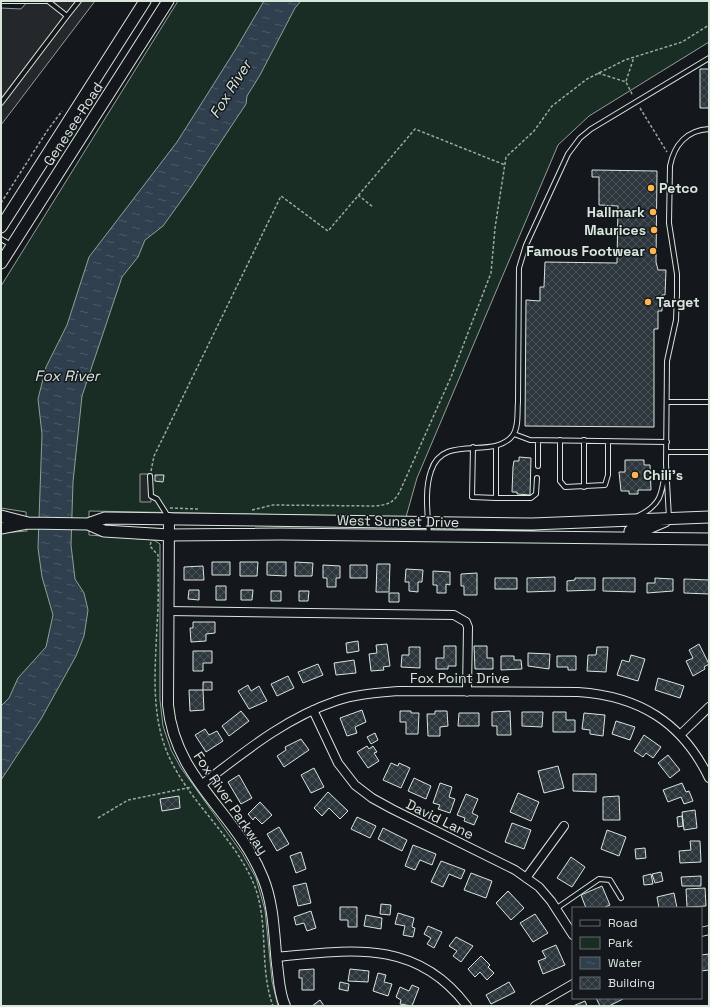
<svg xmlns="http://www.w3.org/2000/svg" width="710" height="1007" viewBox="0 0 710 1007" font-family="'Space Grotesk',sans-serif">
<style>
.green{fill:#1a2d24;stroke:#939e99}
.parking{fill:#24282b;stroke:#939e99}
.water{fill:url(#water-ripples);stroke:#939e99}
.building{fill:url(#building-cross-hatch);stroke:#d8e6dc}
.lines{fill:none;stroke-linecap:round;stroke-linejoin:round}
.service-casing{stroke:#d8e6dc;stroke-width:6}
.minor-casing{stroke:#d8e6dc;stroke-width:10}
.tertiary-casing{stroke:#d8e6dc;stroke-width:12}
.secondary-casing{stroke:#d8e6dc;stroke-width:13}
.path{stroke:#9da8a2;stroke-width:1.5;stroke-dasharray:3 2;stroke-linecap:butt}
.service{stroke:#14181c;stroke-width:4}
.minor{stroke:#14181c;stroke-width:8}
.tertiary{stroke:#14181c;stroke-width:10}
.secondary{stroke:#14181c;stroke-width:11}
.poi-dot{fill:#ffb74d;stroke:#14181c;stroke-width:1.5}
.labels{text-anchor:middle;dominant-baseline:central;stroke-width:3;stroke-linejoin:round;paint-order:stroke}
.street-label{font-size:14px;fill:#d8e6dc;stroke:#14181c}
.poi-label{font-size:14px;font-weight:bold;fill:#d8e6dc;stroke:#14181c;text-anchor:start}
.water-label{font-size:15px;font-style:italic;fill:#d8e6dc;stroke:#14181c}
</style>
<defs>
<pattern id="water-ripples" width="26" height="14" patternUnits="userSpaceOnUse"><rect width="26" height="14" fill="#2f3f4d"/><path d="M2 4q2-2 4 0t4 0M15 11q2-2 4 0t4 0" fill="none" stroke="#4c5b66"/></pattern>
<pattern id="building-cross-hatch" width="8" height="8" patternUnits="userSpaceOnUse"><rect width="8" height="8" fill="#2c363c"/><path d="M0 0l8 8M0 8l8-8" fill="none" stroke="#4a5358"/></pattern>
</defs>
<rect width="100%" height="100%" fill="#14181c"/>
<path class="green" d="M178,1H709V42L589,116L558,145L417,478L406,517L89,511V535L154,540L160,544V700L163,726L171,750L181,768L242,853L256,878L265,910L272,981L278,1006H1V533L27,531L26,512L1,508V286Z"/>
<path class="parking" d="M28,1H95L1,125V8L21,9Z
M140,474H150L151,502H140Z"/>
<path class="water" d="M264,1H301L295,8L260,75L247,96L246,104L191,187L163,226L145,240L138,257L122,277L82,396L73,482L71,545L75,579L84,593L88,610L84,636L76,656L41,719L1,780V706L9,698L18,678L46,647L53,615L42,577L38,548L42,434L38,399L46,367L67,325L89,257L177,142L234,52Z"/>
<path class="building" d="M700,69H709V108H700Z
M592,170L657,171L656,262L658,270H666L665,295H662V311H658V329H654V427L525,426L526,300L540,301V287H544L545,262L617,263L618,206L599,205V177H592Z
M519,457L531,458L530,495L517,494V492H512L513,467L514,461H519Z
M625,460H644V465H650L651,490H638V494H629V491H621L619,472H625Z
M155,475H164L163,482L155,481Z
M212,562H230V575H212Z
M240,562H258L257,576H240Z
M267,562H286V576L267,575Z
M295,562L313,563L312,576H295Z
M377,564H390L389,592H376Z
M323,565L340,566V578H336V587H327V578H323Z
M350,565H367V578H350Z
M203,566L204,580H184V567Z
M406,569L423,570L422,582H418V592L409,591V582H405Z
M433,571L450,572V585L446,584V593H437V585H433Z
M477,573V595H464V586H461V574Z
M555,577V591L527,592V578Z
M495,578H517V589H495Z
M575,578H595V590L567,591V581L575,580Z
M603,578H635V592L603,591Z
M655,578L673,579V591L647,593V583H655Z
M684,579L709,580V594L684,593Z
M216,586H226V600H216Z
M189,590H199V600L188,599Z
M241,590H253L252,600H241Z
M271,591H281V601H271Z
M299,591H309L308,601H299Z
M389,593H399V602H389Z
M193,622H215V633L206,634V641L191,642L190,628H193Z
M358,641L359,651L347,653L346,643Z
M387,644L390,666L383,667L384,670L371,671L369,654L377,653L376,645Z
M699,644L709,664L704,667L705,669L693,676L686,661L693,658L689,650Z
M444,646H456V666H448V669H436V658H444Z
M474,646H487V658H493V669H475Z
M409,647H420V668L401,667L402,655H409Z
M597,647H608L606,672L587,671L588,655H596Z
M193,651H212V663H203V671H193Z
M528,653L550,654L549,669L528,666Z
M631,655L645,659L638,681L617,675L622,660L629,662Z
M501,656H514V660H521L522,669L501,670Z
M557,656H576V670H568V667H557Z
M354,660L356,673L336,675L334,663Z
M318,664L323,675L303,683L298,672Z
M288,676L294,688L277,696L271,684Z
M658,678L684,686L680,698L655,690Z
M203,682H212V690H203Z
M248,685L251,691L259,686L267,701L249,709L238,691Z
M189,690H203L204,710L190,711Z
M362,710L366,722L355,727L357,733L347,736L340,718Z
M241,711L249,721L229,736L222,726Z
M400,711H411V713H419L418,734H406V722H400Z
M435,711H447L448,726L440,727V736H428L427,714H435Z
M510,711L511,735H497V726H492V712Z
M522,712H543L542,727L522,726Z
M553,712H566V720H575V732H553Z
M459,713H479V726H458Z
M584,713L605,715L603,736L590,734V730L582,729Z
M616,721L635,727L630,740L612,734Z
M205,729L209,735L217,731L223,741L206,752L195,735Z
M375,733L378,740L371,744L367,737Z
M644,735L661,747L653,758L646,753L643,757L634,751Z
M301,739L309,750L284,767L277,756L286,750L285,747Z
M367,746L369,749L373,746L377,752L374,753L379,761L368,768L357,752Z
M668,755L680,770L670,778L658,763Z
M391,763L398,766L399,763L410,768L401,788L383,780Z
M558,766L564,788L544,793L538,771Z
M314,768L324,787L311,793L301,775Z
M573,774H596V792L573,791Z
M239,775L252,798L241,804L228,782Z
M414,778L431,786L426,799L408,791Z
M440,783L452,787L449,797L455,799L450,813L438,809L440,805L433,803Z
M682,783L686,792L689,791L693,801L684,804L681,797L668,802L663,790Z
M328,792L348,811L340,819L329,808L322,816L314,808Z
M518,793L539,802L531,821L510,812Z
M466,794L478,799L472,813L478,816L474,825L464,821L465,818L457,815Z
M179,796L180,808L162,811L160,799Z
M619,796L620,820H603V797Z
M260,802L272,815L262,824L255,817L253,820L248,814Z
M695,810L697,828L684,830L682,812Z
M682,816L683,826L678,827L677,817Z
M357,817L376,826L370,838L351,829Z
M512,823L531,830L524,849L505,842Z
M279,827L289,844L277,851L267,834Z
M383,828L407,840L402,851L378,839Z
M607,830L626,837L619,856L601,849Z
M690,841H700L701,862L680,863L679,851L691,850Z
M413,845L436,854L432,865L420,860L415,870L405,866Z
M645,848L646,858L636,859L635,849Z
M301,852L306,869L296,873L290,856Z
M571,857L585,867L572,887L557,878Z
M441,861L465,870L461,879L449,874L443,887L431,882Z
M661,872L663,881L655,883L652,874Z
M471,873L492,881L486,898L464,890Z
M651,874L653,884L644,885L643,876Z
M701,876V886H682L681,877Z
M306,883L311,903L298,906L293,886Z
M602,886L610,905L603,908H586L581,895Z
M705,888L706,906L687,907L686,889Z
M508,891L524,908L511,920L496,903Z
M674,893L677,908H659L657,897Z
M381,904L391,905L390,915L380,914Z
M340,907H357V927H348V920H340Z
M311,911L316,928L307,931L304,923L296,925L294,917Z
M398,913L414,918L412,927L415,928L413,937L403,935L405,926L395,924Z
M535,914L548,933L533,942L520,923Z
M366,915L382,918L381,929L364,926Z
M428,926L442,932L434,948L427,944L431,938L424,934Z
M456,937L473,946L461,962L453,956L457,951L449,946Z
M556,945L565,965L543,974L538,961L546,958L542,951Z
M709,954V970L701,971V955Z
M481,956L490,965L488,967L494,973L487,980L480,972L475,977L468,969Z
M314,969V990H302V978H299V970Z
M350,969L369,971L368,982L348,981Z
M378,973L386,975L384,982L392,984L388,996L373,991Z
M340,982L349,984L348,991L339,989Z
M509,982L515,992L491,1004L486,995Z
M412,985L419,988L412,1006L400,1004L401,1000L396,997L400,987L409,991Z
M596,998H622L623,999L609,1006H600Z
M320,1000L324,1006H312Z
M585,1001L587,1006H573Z"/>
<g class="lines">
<g class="service-casing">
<path id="service" d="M1,1H46
M67,16L79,1
M1,103L67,16L48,1
M1,239L11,245
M667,402H709
M514,434L530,440L667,442
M538,440V466
M560,440V481L565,487L605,485L608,475V441
M584,440V487
M473,447L472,497L496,498V446
M667,452H709
M150,476L151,496L157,499L169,518
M496,498H531L536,494L537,478
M638,516C661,505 662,494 665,471
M669,518L666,464L667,361L676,320L677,294V274L669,223L670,166C674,145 687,130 709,129
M429,536C428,515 424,491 431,471C443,432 494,461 513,435C519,427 517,412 518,402L519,268L526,245L568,154L580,138L591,129L709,58
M557,908L599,879L610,880L621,898"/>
</g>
<g class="minor-casing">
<path id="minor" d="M168,611L454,615L466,622L468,627L467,692
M313,710L338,763L355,785L372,798L392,809L515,870L539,887L551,901L573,935
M681,734L709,707
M201,785C243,753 285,718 336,701C356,694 378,693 399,691L578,692C639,696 682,722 709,778
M526,878L564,826
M701,932L709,930
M276,957C350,950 416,938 467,1006
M535,1006L573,984"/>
</g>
<g class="tertiary-casing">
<path id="tertiary" d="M169,518L168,705C175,780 237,813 263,878C274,905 274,936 277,964C279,979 279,993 285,1006"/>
</g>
<g class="secondary-casing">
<path id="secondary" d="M1,227L145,1
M1,263L168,1
M1,516L28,523L88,524L104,531L169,535L281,534L709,539
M88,524L105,518L532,524L709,517
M1,528L27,523
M630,531L644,530L665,521"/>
</g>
<path class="path" d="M598,73L626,82L633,96
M626,81L634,57
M640,108L667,152
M358,195L373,207
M1,203L47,131L62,111
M151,471L154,456L281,196L328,231L415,129L505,165
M170,508L198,509
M252,510L273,505L375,506C387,505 394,503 400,491L451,377L491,273L495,228L506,157L534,131L552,106L587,79L625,60L682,42L709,25
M151,542L150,546L158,555C158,578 159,602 157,625C155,676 149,726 177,772C200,812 238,843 255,887C269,925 259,968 273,1006
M98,818L128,800L192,787"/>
<use href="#service" class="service"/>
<use href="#minor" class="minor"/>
<use href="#tertiary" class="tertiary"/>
<use href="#secondary" class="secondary"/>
</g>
<g class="poi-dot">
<circle cx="651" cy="188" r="4"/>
<circle cx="653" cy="212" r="4"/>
<circle cx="654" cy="230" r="4"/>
<circle cx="653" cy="251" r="4"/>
<circle cx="648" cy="302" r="4"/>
<circle cx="635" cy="475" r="4"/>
</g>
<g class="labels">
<g class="street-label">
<text transform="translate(73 124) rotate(-57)">Genesee Road</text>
<text transform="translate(398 521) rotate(1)">West Sunset Drive</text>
<text x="460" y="678">Fox Point Drive</text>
<text transform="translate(231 803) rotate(56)">Fox River Parkway</text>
<text transform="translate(440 819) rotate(26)">David Lane</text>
</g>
<g class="poi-label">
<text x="659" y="188">Petco</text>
<text x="645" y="212" text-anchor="end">Hallmark</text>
<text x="646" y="230" text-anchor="end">Maurices</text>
<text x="645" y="251" text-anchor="end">Famous Footwear</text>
<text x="656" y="302">Target</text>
<text x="643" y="475">Chili's</text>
</g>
<g class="water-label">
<text transform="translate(230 89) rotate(-58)">Fox River</text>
<text x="67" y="375">Fox River</text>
</g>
</g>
<rect width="710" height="1007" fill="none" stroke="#d8e6dc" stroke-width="4"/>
<rect x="572" y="907" width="130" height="92" fill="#14181c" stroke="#626a69"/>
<rect x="580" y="920" width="20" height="6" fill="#14181c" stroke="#626a69"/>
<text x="608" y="927" font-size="12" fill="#d8e6dc">Road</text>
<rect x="580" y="937" width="20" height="12" fill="#1a2d24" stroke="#626a69"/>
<text x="608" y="947" font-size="12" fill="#d8e6dc">Park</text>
<rect x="580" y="957" width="20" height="12" fill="url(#water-ripples)" stroke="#626a69"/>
<text x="608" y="967" font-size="12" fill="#d8e6dc">Water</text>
<rect x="580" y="977" width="20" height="12" fill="url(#building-cross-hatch)" stroke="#626a69"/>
<text x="608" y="987" font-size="12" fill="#d8e6dc">Building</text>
</svg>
